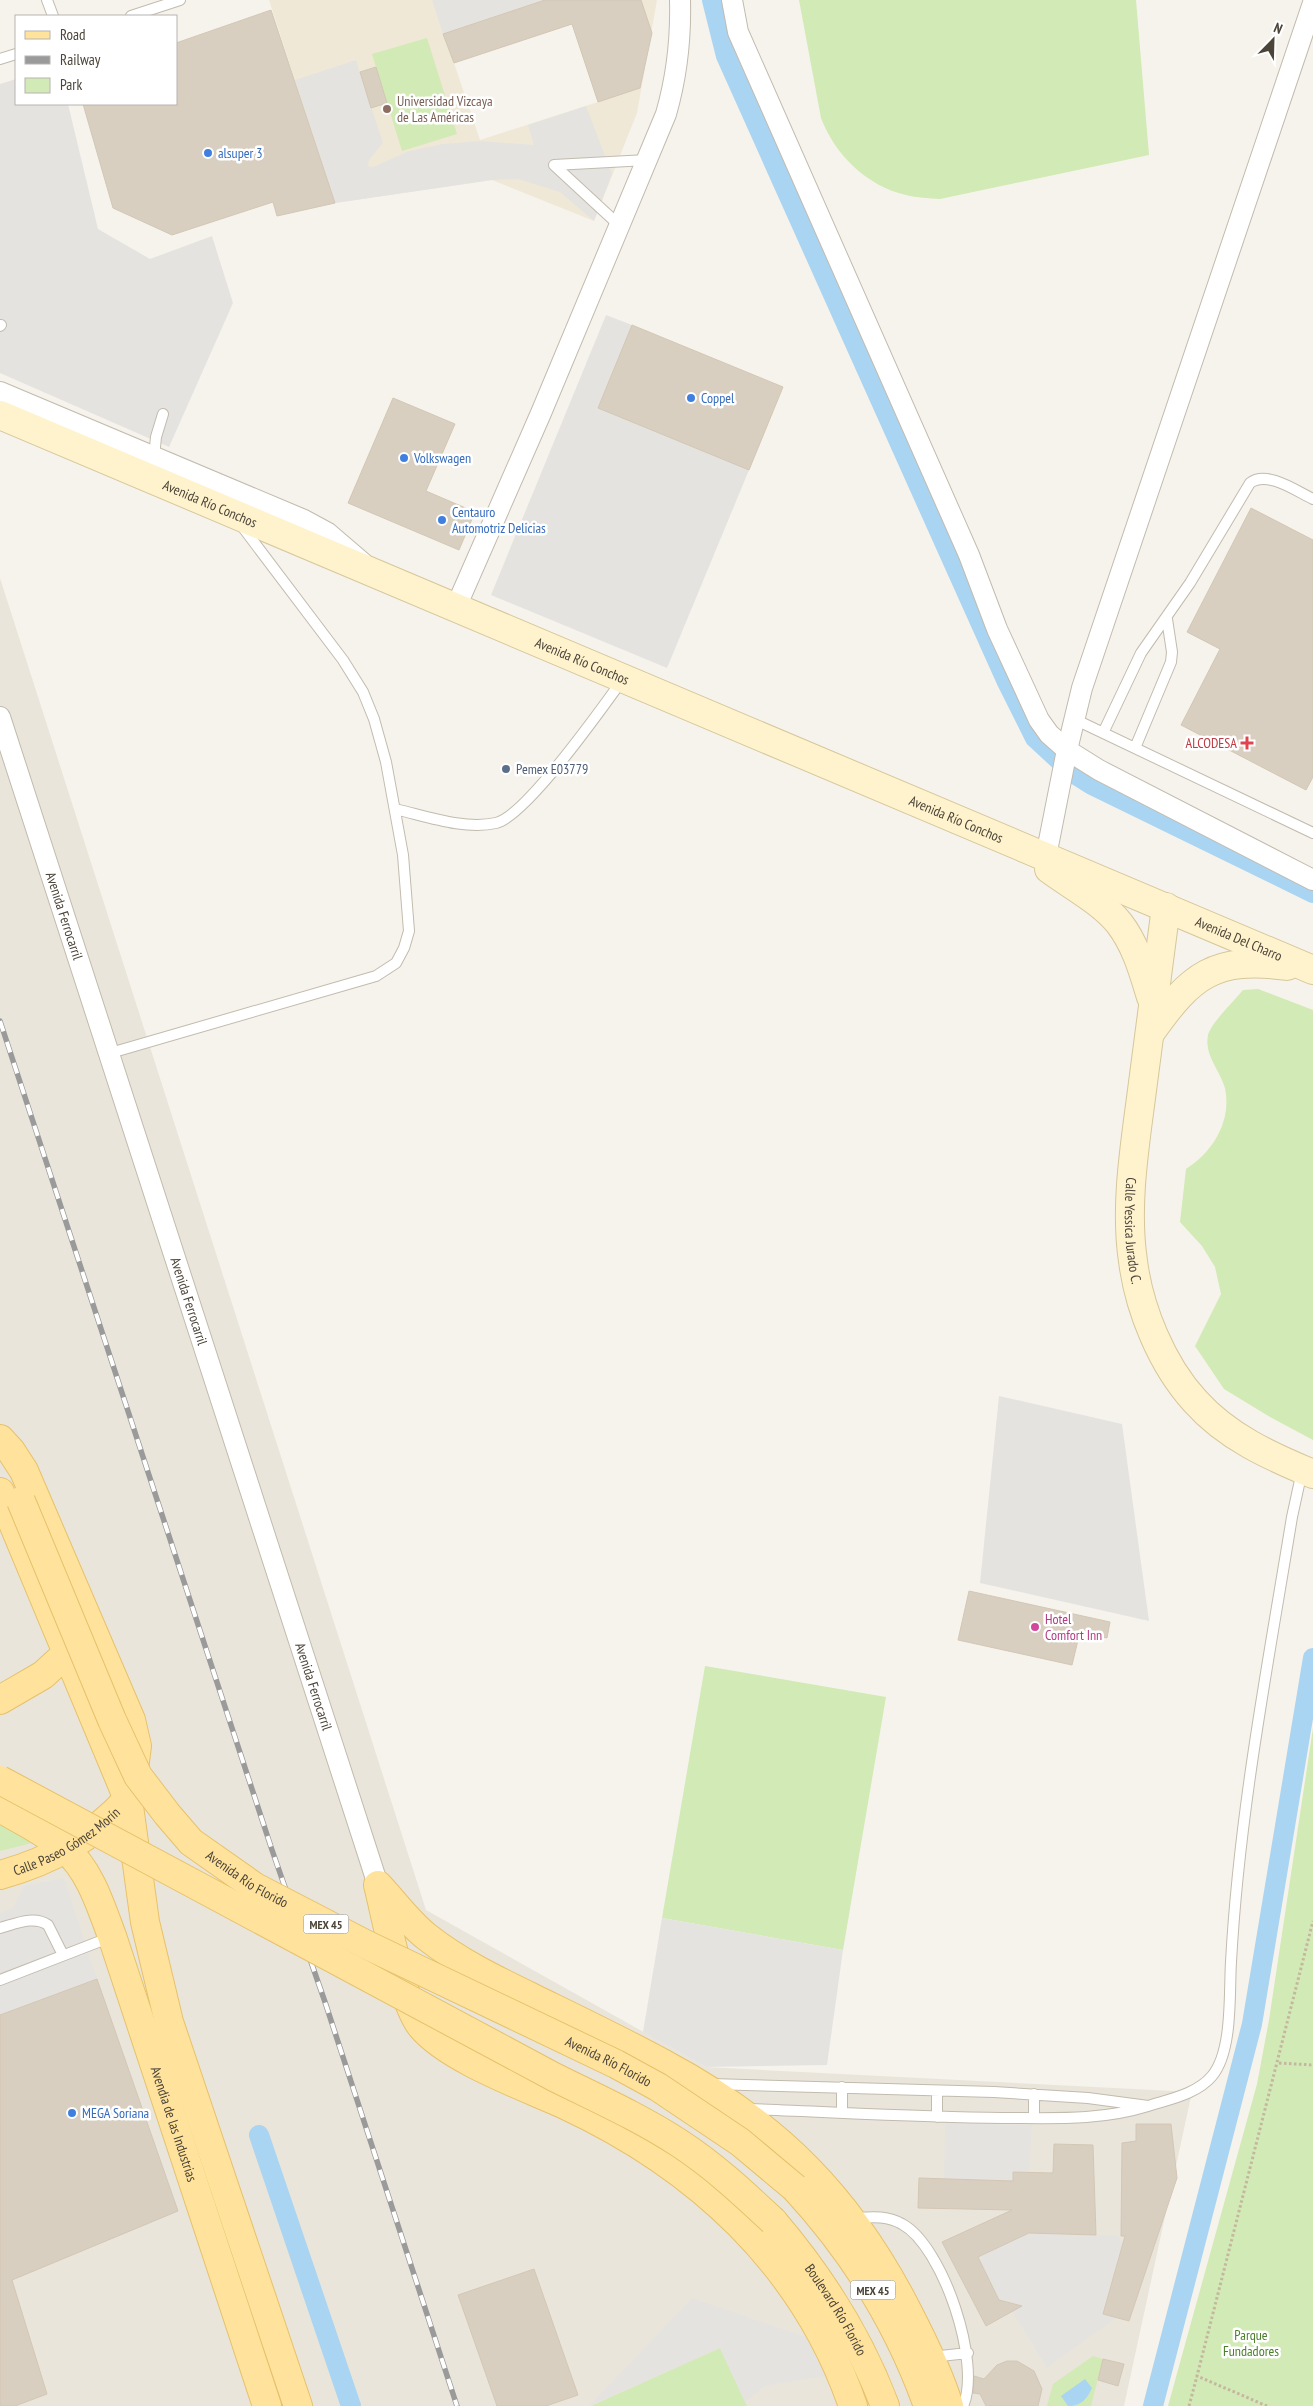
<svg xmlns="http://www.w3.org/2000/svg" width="1313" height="2406" viewBox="0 0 1313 2406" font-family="'PT Sans Narrow',sans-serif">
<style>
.residential{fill:#eae5da}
.education{fill:#efe8d6;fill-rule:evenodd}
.green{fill:#d2eab5}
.parking{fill:#e5e3e0}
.water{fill:#a9d4f2}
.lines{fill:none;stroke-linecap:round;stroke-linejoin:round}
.canal{stroke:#a9d4f2;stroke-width:20}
.building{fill:#d8cfc1;stroke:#d3c7b4}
.lane-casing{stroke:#c2bbae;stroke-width:12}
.street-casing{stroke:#c2bbae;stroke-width:22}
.secondary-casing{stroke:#d6c79b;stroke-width:30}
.primary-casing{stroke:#e6c16a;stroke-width:30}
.path{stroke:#c4b79f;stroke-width:3;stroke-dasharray:2.5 2.5;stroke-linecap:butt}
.lane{stroke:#fff;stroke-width:10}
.street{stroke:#fff;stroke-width:20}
.secondary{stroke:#fff3cd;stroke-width:28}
.primary{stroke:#ffe39c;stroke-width:28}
.rail-casing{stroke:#9a9a9a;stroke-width:5.5}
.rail{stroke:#fff;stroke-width:4;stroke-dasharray:11;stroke-linecap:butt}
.primary-bridge-casing{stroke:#e6c16a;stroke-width:30;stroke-linecap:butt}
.primary-bridge{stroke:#ffe39c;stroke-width:28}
.education-dot{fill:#8d6e63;stroke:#fff;stroke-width:2}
.shop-dot{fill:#3f7fe0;stroke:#fff;stroke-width:2}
.health-dot{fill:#e0444e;stroke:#fff;stroke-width:2}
.service-dot{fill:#5c6f8a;stroke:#fff;stroke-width:2}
.hotel-dot{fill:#d1479c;stroke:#fff;stroke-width:2}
.labels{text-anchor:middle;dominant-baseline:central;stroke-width:5;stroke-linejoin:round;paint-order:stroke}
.shield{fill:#fff;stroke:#817c74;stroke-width:1}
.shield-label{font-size:12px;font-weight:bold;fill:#4b4439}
.education-label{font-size:14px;fill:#785e54;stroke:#fff;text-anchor:start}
.shop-label{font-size:14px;fill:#366cbe;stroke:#fff;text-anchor:start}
.street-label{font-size:14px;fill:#4b4439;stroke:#fff}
.health-label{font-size:14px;fill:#be3a42;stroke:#fff;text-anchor:end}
.service-label{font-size:14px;fill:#4e5e75;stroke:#fff;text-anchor:start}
.hotel-label{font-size:14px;fill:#b23c85;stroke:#fff;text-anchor:start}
.park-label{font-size:14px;fill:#4a7f2a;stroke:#fff}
</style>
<rect width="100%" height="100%" fill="#f6f3ec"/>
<path class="residential" d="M0,578L426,1910L706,2067L1192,2092L1124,2406H0Z"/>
<path class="education" d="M269,0H657L637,113L594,221L492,180L335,203ZM572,24L598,102L480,140L454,63Z"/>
<path class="green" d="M799,0H1136L1149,155L940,199C929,198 917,198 906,195C867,186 835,155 821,118Z
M427,38L457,134L402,151L372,54Z
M1258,989L1313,1010V1440L1270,1417L1224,1389L1195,1346L1221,1294L1215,1267L1202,1246L1180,1222L1186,1169C1213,1152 1232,1121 1225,1088C1220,1070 1204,1055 1208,1035C1211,1023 1235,1000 1243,990Z
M705,1666L886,1697L843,1950L662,1918Z
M1313,1728V2406H1168L1257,2084L1269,2020Z
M0,1819L40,1841L0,1851Z
M720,2348L747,2406H591Z
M1093,2356L1103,2359L1091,2406H1047L1053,2384Z"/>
<path class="parking" d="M432,0H545L443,34Z
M356,60L383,143L369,160L368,166L373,167L409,151L443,144L480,141L534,145L528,125L586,106L612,174L594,221L560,192L518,179L492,180L335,203L295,80Z
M16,79V104H68L98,229L150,259L212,236L233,303L169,447L0,373V84Z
M606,315L632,325L599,408L749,470L667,668L491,595Z
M999,1396L1122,1424L1149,1621L980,1583Z
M64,1878L97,1979L0,2015V1913L13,1908L24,1886Z
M662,1918L843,1950L827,2065L706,2067L643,2032Z
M945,2123L1032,2125L1029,2172H1013V2181L944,2179Z
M1029,2233L1118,2236L1123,2243L1103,2313L1116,2318L1047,2368L1007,2303L999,2300L978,2257Z
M692,2298L806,2337L825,2376L765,2386L745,2402L720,2348L589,2406Z"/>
<path class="water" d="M1085,2379L1092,2388C1087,2399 1081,2406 1068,2406L1061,2396Z"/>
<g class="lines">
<path class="canal" d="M712,0L726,56L1006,680L1035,738L1073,773L1092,785L1313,893
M259,2135L351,2406
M1153,2406L1252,2024L1313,1658"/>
</g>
<path class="building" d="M545,0H641L652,33L640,88L598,102L572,24L454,63L443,34Z
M271,10L335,203L277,216L273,202L172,235L113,208L83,104H176V43Z
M376,67L387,103L371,108L360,72Z
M632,325L783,387L749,470L598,408Z
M393,398L455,424L426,491L475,512L459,550L348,503Z
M1251,508L1313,540V777L1306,790L1181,725L1220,649L1187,632Z
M969,1591L1110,1622L1107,1638L1080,1632L1072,1665L958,1640Z
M97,1979L178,2211L12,2280L47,2394L15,2406H0V2015Z
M1136,2124H1171L1177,2178L1129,2321L1103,2314L1125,2236H1121L1122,2143L1136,2141Z
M1054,2144L1093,2145L1096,2235L1029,2233L978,2257L999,2300L1022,2306L986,2326L942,2242L1012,2210L918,2208L919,2178L1013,2181V2172L1053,2173Z
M534,2269L578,2395L546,2406H497L458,2295Z
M1103,2359L1124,2364L1118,2386L1098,2380Z
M1007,2361H1017L1034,2371L1042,2389L1038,2406H986L980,2394L973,2393L974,2376L984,2379L997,2365Z"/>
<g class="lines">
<g class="lane-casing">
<path id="lane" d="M47,0L53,16
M131,16L180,0
M0,59L16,54
M620,226L554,165L647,160
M0,326L1,325
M154,457L156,437L163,414
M1074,719L1313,833
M1103,733L1141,653L1190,583L1250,483C1267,470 1296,491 1313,499
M1135,748L1171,662L1172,652L1167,619
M395,809C426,816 464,830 496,823C526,816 602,708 623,679
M107,1054L376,976L396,963L404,948L409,931L403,855L386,762L374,719L363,692L343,660L241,525
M0,1928C15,1924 34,1915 48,1925L63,1955
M0,1980L111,1937
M710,2084L994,2092L1088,2098L1148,2106C1100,2121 1052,2118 1002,2118C918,2117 833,2112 749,2109
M937,2091V2117
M1148,2106C1170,2099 1197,2094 1212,2076C1233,2051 1229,1993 1231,1962C1239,1813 1268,1664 1292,1517L1302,1471
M842,2113V2087
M1034,2118V2094
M854,2218C871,2217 887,2215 902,2224C943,2246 982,2364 963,2406
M931,2357L968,2353"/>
</g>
<g class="street-casing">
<g id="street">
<path d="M732,0L738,32L969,555L997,629L1039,720L1049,734L1067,750L1099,770L1313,880"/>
<path d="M0,392L304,520L328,533L363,563"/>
<path d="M456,607L541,413L666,114C677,76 681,39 680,0"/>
<path id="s1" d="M0,717L378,1885"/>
<path d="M1046,856L1067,750L1082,688L1313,3"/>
</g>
</g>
<g class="secondary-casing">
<g id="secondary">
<path id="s2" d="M0,415L1313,970"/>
<path d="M1049,869C1072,886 1101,901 1119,923C1136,945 1143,971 1151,997"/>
<path id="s3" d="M1166,907C1158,971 1149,1034 1141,1098C1134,1151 1125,1208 1133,1261C1139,1309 1162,1365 1195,1401C1227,1437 1270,1456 1313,1474"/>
<path d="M1151,1032C1191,975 1215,956 1287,966"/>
</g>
</g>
<g class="primary-casing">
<g id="primary">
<path d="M0,1439L11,1451L24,1471L131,1720L137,1746L133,1776"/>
<path d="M0,1492L128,1799L145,1922L169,2022L298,2406"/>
<path d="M0,1700L43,1675L66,1654"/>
<path id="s4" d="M0,1808C22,1821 46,1832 65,1849C90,1870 101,1907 112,1936L267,2406"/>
<path id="s5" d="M0,1875C51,1861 92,1838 128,1799"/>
<path d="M378,1885C394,1902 409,1923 427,1937C460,1963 498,1981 535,1999C578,2020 622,2041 664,2064C778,2125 851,2199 909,2314C924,2343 939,2374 949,2406"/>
<path d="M379,1889C387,1922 402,2001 421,2026C448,2059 523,2086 563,2104C697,2166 804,2264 853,2406"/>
<path d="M795,2188C854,2252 899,2324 928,2406"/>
<path id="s6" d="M773,2221C820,2276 859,2337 885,2406"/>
</g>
</g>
<path class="path" d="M1279,2063L1313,2065
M1189,2406L1197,2376
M1267,2406L1197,2376L1313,1921"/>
<use href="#lane" class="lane"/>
<use href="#street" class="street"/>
<use href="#secondary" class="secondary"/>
<use href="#primary" class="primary"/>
<g class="rail-casing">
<path id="rail" d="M0,1021L272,1850L325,2002L457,2406"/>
</g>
<use href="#rail" class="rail"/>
<g class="primary-bridge-casing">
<g id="primary-bridge">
<path id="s7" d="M21,1501L112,1720L138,1776L167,1814L191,1842L255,1887L367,1945L616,2064L658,2087L740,2142L795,2188"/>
<path d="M0,1780L554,2077C596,2098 639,2117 679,2143C713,2165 743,2193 773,2221"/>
</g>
</g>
<use href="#primary-bridge" class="primary-bridge"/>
</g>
<circle class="education-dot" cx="387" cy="109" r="5"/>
<g class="shop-dot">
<circle cx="208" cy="153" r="5"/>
<circle cx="691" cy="398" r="5"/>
<circle cx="404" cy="458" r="5"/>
<circle cx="442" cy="520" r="5"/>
<circle cx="72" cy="2113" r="5"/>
</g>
<path class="health-dot" d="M1244.5 735.5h5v5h5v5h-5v5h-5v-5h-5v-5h5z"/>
<circle class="service-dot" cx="506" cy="769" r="5"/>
<circle class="hotel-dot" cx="1035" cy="1627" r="5"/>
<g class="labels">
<g class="shield">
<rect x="303.5" y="1914.5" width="45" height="19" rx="4"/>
<rect x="850.5" y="2280.5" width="45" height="19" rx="4"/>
</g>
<g class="shield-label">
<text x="326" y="1924">MEX 45</text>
<text x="873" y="2290">MEX 45</text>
</g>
<g class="education-label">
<text x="397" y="101">Universidad Vizcaya<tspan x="397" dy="16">de Las Américas</tspan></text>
</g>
<g class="shop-label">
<text x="218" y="153">alsuper 3</text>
<text x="701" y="398">Coppel</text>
<text x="414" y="458">Volkswagen</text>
<text x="452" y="512">Centauro<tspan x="452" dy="16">Automotriz Delicias</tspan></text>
<text x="82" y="2113">MEGA Soriana</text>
</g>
<g class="street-label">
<text stroke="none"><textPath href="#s2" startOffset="228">Avenida Río Conchos</textPath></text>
<text stroke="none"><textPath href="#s2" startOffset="632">Avenida Río Conchos</textPath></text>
<text stroke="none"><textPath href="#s2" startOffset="1038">Avenida Río Conchos</textPath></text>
<text stroke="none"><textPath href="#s1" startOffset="209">Avenida Ferrocarril</textPath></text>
<text stroke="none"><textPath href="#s2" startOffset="1345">Avenida Del Charro</textPath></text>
<text stroke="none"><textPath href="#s3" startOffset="326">Calle Yessica Jurado C.</textPath></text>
<text stroke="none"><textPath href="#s1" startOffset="614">Avenida Ferrocarril</textPath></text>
<text stroke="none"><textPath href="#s1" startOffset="1019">Avenida Ferrocarril</textPath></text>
<text stroke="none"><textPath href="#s5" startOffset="75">Calle Paseo Gómez Morín</textPath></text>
<text stroke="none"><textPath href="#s7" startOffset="451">Avenida Río Florido</textPath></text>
<text stroke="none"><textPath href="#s7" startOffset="856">Avenida Río Florido</textPath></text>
<text stroke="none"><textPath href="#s4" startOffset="375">Avendia de las Industrias</textPath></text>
<text stroke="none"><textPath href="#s6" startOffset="109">Boulevard Río Florido</textPath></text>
</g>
<g class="health-label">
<text x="1237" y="743">ALCODESA</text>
</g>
<g class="service-label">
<text x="516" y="769">Pemex E03779</text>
</g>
<g class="hotel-label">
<text x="1045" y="1619">Hotel<tspan x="1045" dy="16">Comfort Inn</tspan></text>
</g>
<g class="park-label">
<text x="1251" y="2335">Parque<tspan x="1251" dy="16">Fundadores</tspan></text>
</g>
</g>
<rect x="15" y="15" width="162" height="90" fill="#ffffff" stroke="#b7b4b0"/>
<rect x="25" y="31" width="25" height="8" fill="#ffe39c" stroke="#b7b4b0"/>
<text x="60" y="40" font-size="15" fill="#4b4439">Road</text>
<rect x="25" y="56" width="25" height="8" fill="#9a9a9a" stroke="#b7b4b0"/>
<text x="60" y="65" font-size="15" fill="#4b4439">Railway</text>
<rect x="25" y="78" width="25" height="15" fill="#d2eab5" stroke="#b7b4b0"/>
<text x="60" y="90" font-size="15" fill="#4b4439">Park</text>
<g transform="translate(1273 40) rotate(23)" stroke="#ffffff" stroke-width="4" paint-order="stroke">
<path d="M0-4L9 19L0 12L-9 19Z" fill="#4b4439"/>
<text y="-8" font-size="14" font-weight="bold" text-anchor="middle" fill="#4b4439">N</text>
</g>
</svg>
